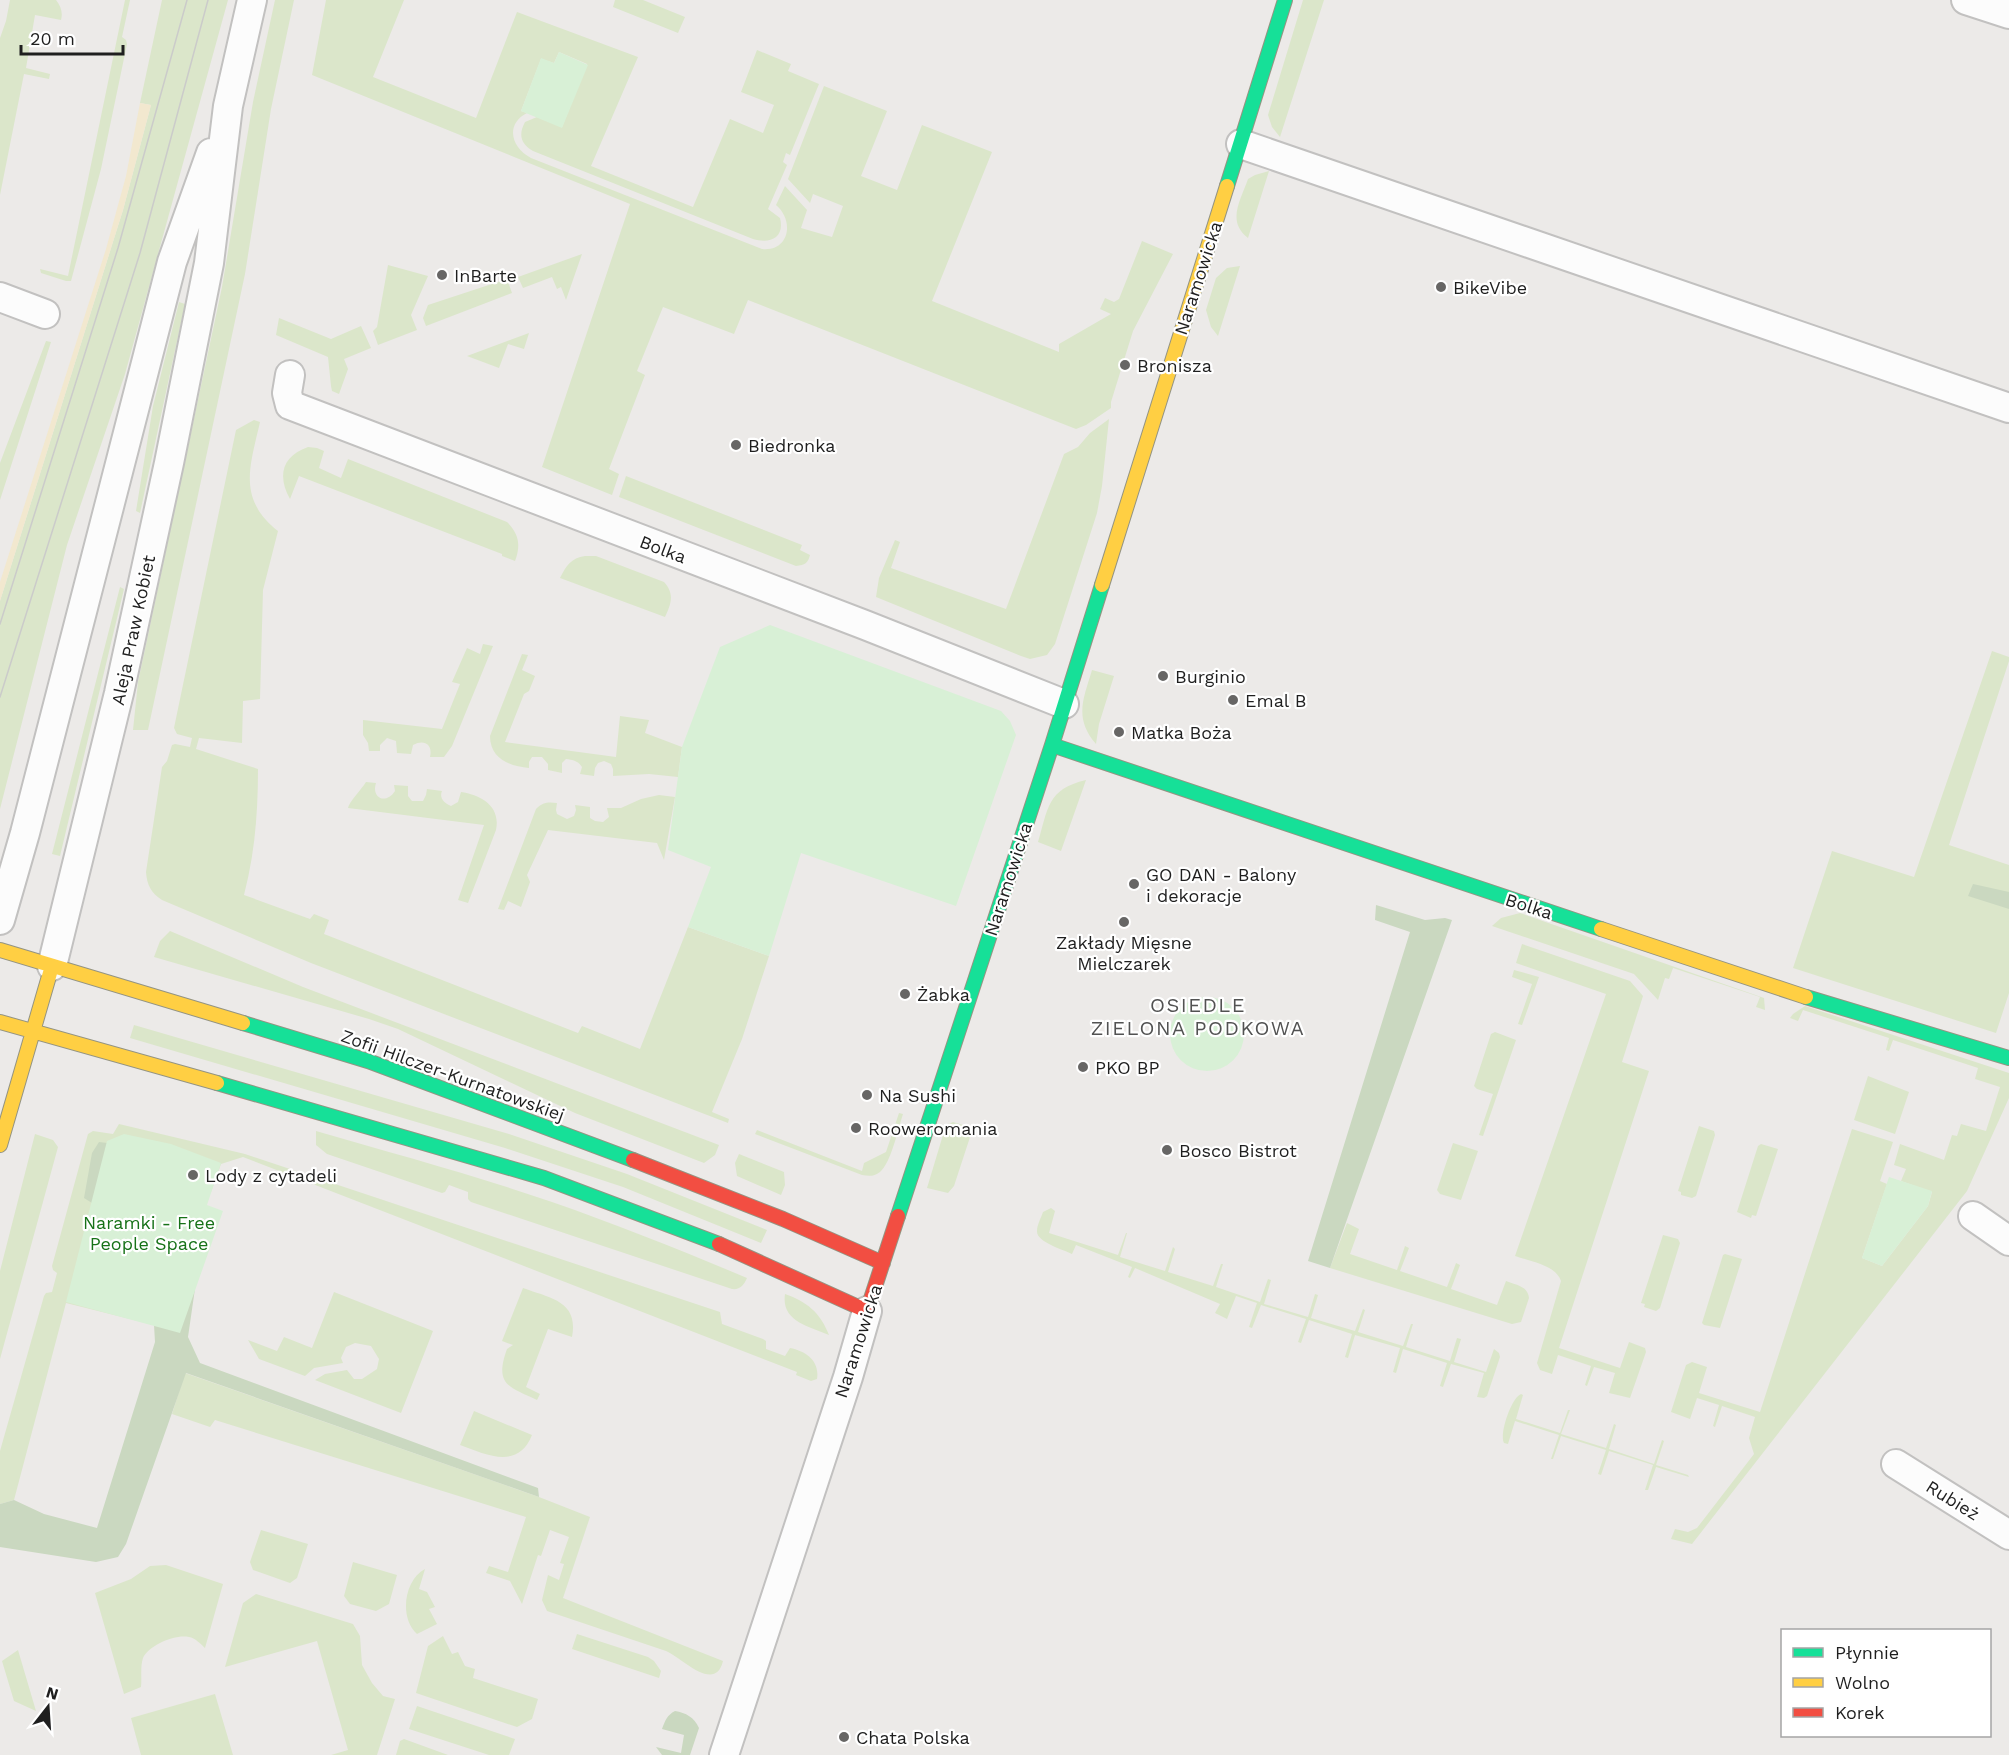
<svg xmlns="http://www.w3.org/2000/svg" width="2009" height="1755" viewBox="0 0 2009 1755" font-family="'Work Sans',sans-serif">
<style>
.grass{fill:#dbe6ca}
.forest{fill:#cad8c0}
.sand{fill:#f2e8cf}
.park{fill:#d8f0d6}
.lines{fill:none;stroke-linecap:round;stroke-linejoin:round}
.street-casing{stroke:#c2c1c0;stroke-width:32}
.fast-casing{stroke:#949482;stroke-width:16}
.slow-casing{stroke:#949482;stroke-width:16}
.jam-casing{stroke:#949482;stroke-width:16}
.street{stroke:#fcfcfc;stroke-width:28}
.fast{stroke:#16e098;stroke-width:14}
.slow{stroke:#ffcf43;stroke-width:14}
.jam{stroke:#f24e42;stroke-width:14}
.tram{stroke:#cbcbca;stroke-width:1.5}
.poi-dot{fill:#676665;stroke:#fff;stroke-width:2}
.labels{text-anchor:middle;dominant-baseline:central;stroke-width:4.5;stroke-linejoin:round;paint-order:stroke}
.poi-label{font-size:18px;fill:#1f1f1f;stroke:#fff;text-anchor:start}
.street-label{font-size:18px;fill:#1f1f1f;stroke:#fff}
.park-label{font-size:18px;fill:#177218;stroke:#fff}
.neighbourhood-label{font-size:20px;letter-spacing:1.5px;fill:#525252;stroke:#fff}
</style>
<rect width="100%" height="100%" fill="#eceae8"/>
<path class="grass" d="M10,0H56C61,6 63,13 61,20L35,15L26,68L50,74L49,79L24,74L0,195V38L6,21Z
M125,0H130L122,37L126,40L127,44L101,169L71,281H66L41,273L40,269L68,276Z
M162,0H228L125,374L67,545L0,809V601L123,210L151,105L140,103Z
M275,0H294L271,109L245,274L148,730H133L138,682L222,287L253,102Z
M326,0H404L373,77L476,118L517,12L638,57L591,166L693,207L730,119L763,133L774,105L741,92L757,50L791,64L788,71L819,84L790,155L786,153L783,162L787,165L768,209L780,218C785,238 770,244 753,239L533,151C521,144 518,135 525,122L537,117L562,127L587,64L559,52L554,63L541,59L521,111L527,113C505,124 511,148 531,158L762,249C789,252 795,221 776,205L785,186L807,210L801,228L832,237L843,206L813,194L810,203L788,179L824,86L887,111L861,176L897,190L922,125L992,152L932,301L1059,352V344L1111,314L1100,309L1105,298L1114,302L1119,299L1142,241L1173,254L1133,331L1111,402V408L1086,425L1076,429L748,300L734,334L663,307L637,371L645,375L609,469L619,474L612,495L542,467L630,204L312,75Z
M615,0H643L685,17L678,33L613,7Z
M1303,0H1324L1280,137L1272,127L1268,115Z
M1269,171L1248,238C1226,221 1241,200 1248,179L1255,175Z
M582,254L566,300L561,287L557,289L552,277L523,288L518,277Z
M388,265L428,276L411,315L417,330L378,345L373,331L377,327Z
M1240,266L1218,336L1211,327L1206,310L1216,278L1227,268Z
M507,279L512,293L426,326L423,318L428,305Z
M179,302L185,304L140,513L136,511L153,406Z
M279,318L331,339L361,326L371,348L344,359L348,369L339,394L332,391L331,386L328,357L276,335Z
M529,333L524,349L508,344L499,368L467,356Z
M46,341L51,342L0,500V463Z
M1109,419L1102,486L1097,513L1055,644L1047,655L1030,659L1021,656L876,597L879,578L895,540L900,542L891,568L1006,609L1064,454L1078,447L1090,433Z
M254,420L260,422C250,466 237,499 278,531L263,590L260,699L243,701L242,743L199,738L196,749L258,769C258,812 255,853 244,895L310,919L314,914L329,920L324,934L578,1033L582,1026L640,1049L688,927L769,956L742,1039L712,1112L729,1119L728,1123L311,963L162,900C151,893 147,885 146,872L162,767L167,761L172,745L175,744L190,747L192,738L177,734L174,728L236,430Z
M308,447L317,448L324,451L319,468L341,478L348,459L507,522C519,534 521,545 515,561L502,556V554L299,476L290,499C277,476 282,456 308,447Z
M626,476L802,545L800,550L810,555C808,563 805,565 796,566L619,497Z
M585,556H596L664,582C675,594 671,604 665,617L560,578C566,566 571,558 585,556Z
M120,587L124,589L60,856L52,854Z
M483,644L493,646L452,746L444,757H430C433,744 424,739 413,745L411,754L397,753L396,741L387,738L380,745V751H369L368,743L363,735V720L442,729L460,684L452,682L467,648L480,654Z
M1992,651L2009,657V661L1949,845L2009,865V993L1996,1033L1793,968L1832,851L1914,877Z
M522,654L528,655L522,670L535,676L529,691L524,694L505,742L616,757L620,716L649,720L645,733L682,747L678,777L649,774L613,776V769L611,764L604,761L598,763L595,768L594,776L580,774L582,767C578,761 574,760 566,759L562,763V773L548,770V764L542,757H532L529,762V768C510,766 490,759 490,736Z
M1092,670L1114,676L1099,724L1096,744C1074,718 1083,700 1092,670Z
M1086,780L1061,851L1038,842C1048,809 1047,789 1086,780Z
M366,782L376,783C371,798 386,805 395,791L394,785L408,786V796L412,801H423L426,795L427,789L442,791C439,798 444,803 451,806L458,802L461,792C481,795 501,806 496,830L468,903L458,900L484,825L348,808C349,802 361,790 366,782Z
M659,795L675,797L664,860L657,843L548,830L527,875L530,882L521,907L508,901L504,910L498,909L536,809C543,802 548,802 557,803L556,810L557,814L567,819L574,816L576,810L575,805L590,807V818L595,821L603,822L609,817L607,808H621L641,799Z
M1520,913L1764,998L1765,1010L1756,1007L1760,997L1673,968L1669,979L1665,978L1658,1000L1634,974L1492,926L1501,918Z
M170,931L303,987L719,1145L715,1155L704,1163L575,1113L398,1029L369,1019L154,957L160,941Z
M1522,944L1630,981L1643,996L1622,1062L1649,1071L1559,1348L1620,1368L1629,1342L1645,1348L1646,1352L1630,1398L1609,1393L1615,1373L1594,1367L1587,1386L1585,1385L1591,1366L1558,1355L1552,1374L1540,1370L1537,1363L1561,1281C1556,1265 1529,1261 1515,1256L1606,994L1516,963Z
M1514,970L1539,977L1522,1025L1518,1024L1532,984L1512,977Z
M1805,1006L2009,1073V1098L1967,1191L1692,1544L1671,1539L1675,1529L1688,1532L1697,1528L1754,1454L1749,1438L1755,1417L1722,1406L1715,1427L1713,1426L1719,1405L1697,1398L1690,1419L1671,1412L1686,1365L1692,1362L1707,1367L1699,1393L1760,1412L1852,1129L1893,1142L1880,1181L1887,1184L1862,1258L1882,1266L1928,1206L1932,1192L1901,1181L1906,1169L1894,1165L1900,1144L1944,1160L1952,1135L1957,1136L1961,1124L1986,1131L2000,1087L1975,1079L1978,1068L1893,1040L1889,1051L1886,1050L1889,1038L1803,1010L1798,1021L1790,1018L1793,1014Z
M134,1025L509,1134L627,1174L767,1230L761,1243L623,1187L505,1148L130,1038Z
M1495,1032L1516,1040L1483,1136L1479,1135L1493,1094L1477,1089L1474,1086L1491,1034Z
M1868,1076L1909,1092L1895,1134L1854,1120Z
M899,1113L903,1114C898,1129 891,1163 880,1172C874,1177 868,1176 862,1175L755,1134L757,1130L862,1171L864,1163L886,1152Z
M953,1122L973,1128L954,1186L948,1193L927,1188L946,1125Z
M119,1124L245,1154L720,1312L722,1324L763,1339L766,1341V1349L785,1356L790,1348C806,1351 820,1361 817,1379L811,1381L796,1375L797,1372L243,1157L221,1164L211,1192L100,1208L154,1325L66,1303L14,1500L0,1504V1451L44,1296L46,1293L52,1292L57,1273L53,1270L52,1266L88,1134L93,1131L113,1134Z
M1699,1126L1714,1131L1715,1135L1696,1196L1692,1198L1681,1195V1192L1678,1191Z
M316,1131C395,1154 474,1175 552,1202C618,1225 683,1251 747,1278C744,1285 740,1290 732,1289L471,1202L468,1199V1192L449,1185L445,1192L442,1193L327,1154L316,1145Z
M35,1134L53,1140L58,1147L0,1359V1271Z
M1453,1143L1478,1151L1461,1200L1440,1194L1437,1190Z
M1761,1144L1778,1149L1756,1216L1752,1215L1751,1218L1737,1212L1758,1146Z
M739,1154L784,1172L785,1185L781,1195L737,1176L735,1163Z
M1051,1208L1055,1211L1049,1233L1118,1255L1126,1233H1127L1120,1257L1165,1271L1173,1247L1175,1249L1168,1272L1213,1286L1221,1264H1223L1216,1287L1260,1302L1268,1279L1271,1280L1264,1304L1308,1317L1315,1294L1318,1295L1311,1318L1355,1331L1363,1309L1365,1310L1358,1332L1403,1346L1411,1324H1413L1406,1347L1450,1361L1457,1338L1461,1339L1454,1362L1486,1372L1494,1349L1499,1353L1500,1357L1487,1396L1484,1398L1477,1397L1484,1373L1451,1364L1443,1387L1440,1386L1447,1363L1403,1349L1396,1373L1393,1372L1400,1348L1355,1335L1348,1358L1345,1357L1352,1334L1309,1320L1301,1343L1298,1342L1306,1319L1261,1305L1252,1328L1249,1327L1257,1303L1236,1296L1227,1319L1215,1313L1220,1304L1135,1268L1130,1278L1128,1277L1132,1267L1076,1245L1072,1254C1064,1250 1036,1242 1037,1231C1037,1225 1041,1218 1043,1212Z
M1347,1223L1359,1229L1350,1254L1397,1270L1405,1246L1409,1248L1400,1271L1447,1287L1456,1263L1460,1265L1451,1289L1497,1305L1506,1281C1516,1285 1528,1286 1529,1298L1521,1322L1512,1324L1330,1268Z
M1663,1235L1678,1239L1680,1243L1660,1308L1656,1311L1644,1307L1645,1304L1641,1303Z
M1725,1254L1742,1259L1720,1328L1704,1325L1702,1323L1723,1255Z
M523,1288C550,1298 579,1301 572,1337L548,1329L526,1387L540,1394L537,1400C509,1387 494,1385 507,1349L513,1345L502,1341Z
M334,1292L433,1331L401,1413L315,1380L325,1374L347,1370L354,1379H362L377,1369L379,1359L371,1346L355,1343L346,1347L341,1358L343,1363L314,1368L305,1376L259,1359L248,1340L277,1351L284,1337L312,1348Z
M785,1294C807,1302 820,1312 829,1335C808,1326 781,1321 785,1294Z
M185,1373L539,1497L590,1517L563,1598L723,1661C715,1694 681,1657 666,1651L547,1611L542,1600L548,1575L559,1580L564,1564L560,1563L569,1537L550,1530L541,1556L538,1555L522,1604L510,1581L486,1573L489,1566L508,1572L526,1517L215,1420L210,1427L172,1414Z
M1521,1394L1523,1395L1516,1419L1560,1433L1568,1410H1570L1561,1434L1606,1448L1614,1424L1616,1425L1609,1449L1654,1464L1662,1440L1664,1441L1656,1465L1688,1475L1689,1477L1656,1467L1648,1490H1645L1653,1465L1609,1451L1601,1475L1598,1474L1606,1450L1561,1436L1553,1459H1551L1559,1435L1515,1421L1508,1444L1504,1443C1499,1435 1511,1398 1521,1394Z
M474,1411L532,1435C518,1470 487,1455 460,1445Z
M261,1530L308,1544L297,1578L290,1583L253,1570L250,1562Z
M353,1562L397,1575L389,1604L376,1611L350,1604L344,1596Z
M166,1565L223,1584L205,1648C201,1644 195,1638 189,1637C175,1634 149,1645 143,1658C140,1667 142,1678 141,1687L124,1694L95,1593L131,1579L150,1566Z
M425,1569L419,1589L427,1592L435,1607L429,1609L437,1624L417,1634C399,1618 404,1580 425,1569Z
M256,1594L353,1624L360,1636L362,1665L372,1683L383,1696L395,1699L377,1755H331L348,1750L317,1641L225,1667L243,1603Z
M577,1634L648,1657L654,1661L661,1671L659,1678L572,1649Z
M443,1636L452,1654L458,1652L465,1666L475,1669L473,1678L538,1699L532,1719L517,1727L416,1693L428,1646Z
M18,1650L36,1711L14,1701L2,1661Z
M215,1694L233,1755H141L131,1718Z
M417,1706L515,1739L509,1755H489L409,1729Z
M404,1739L448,1755H396L400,1741Z"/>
<path class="forest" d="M1973,884L2009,892V909L1968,896Z
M1376,905L1425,920L1445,918L1452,920L1330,1268L1308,1261L1410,932L1375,920Z
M99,1142L116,1144L207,1206L188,1337L200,1363L538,1488L539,1497L186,1373L126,1544L118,1557L96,1562L0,1547V1504L14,1500L44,1514L97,1528L155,1342L154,1325L100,1208L84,1198L92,1153Z
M675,1711C686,1713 694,1717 699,1728L690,1755H662L656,1747L681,1753L684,1735L662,1729C665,1721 667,1715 675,1711Z"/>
<path class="sand" d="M140,103L151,105L123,210L0,601V582L106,249L126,176Z"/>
<path class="park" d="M559,52L588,65L562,128L521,111L541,58L554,63Z
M770,625L1001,711L1010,721L1016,735L956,906L801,853L769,956L688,927L711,867L668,850L682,747L720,647Z
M1170 1034a37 37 0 1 1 74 0a37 37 0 1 1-74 0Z
M124,1134L171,1144L221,1163L207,1205L223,1211L180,1333L66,1302L107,1141Z
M1889,1177L1932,1191L1928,1206L1882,1266L1862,1258Z"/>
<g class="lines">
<g class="street-casing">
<path id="street" d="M1966,0L2009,14
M1241,144L2009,408
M0,297L45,314
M290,375L287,393L290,405L865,625L1064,704
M0,920L25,833L172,262L211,153
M52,966L119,693L169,463L209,263L228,106L252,0
M1973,1216L2009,1241
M1896,1464L2009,1535
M724,1755L848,1377L867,1311"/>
</g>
<g class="fast-casing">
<path id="fast" d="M1227,186L1285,0
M1052,745L1601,929
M1806,997L2009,1058
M243,1023L368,1061L633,1160
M217,1083L544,1178L719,1244
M898,1216L1052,745L1102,585"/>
</g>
<g class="slow-casing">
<path id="slow" d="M1102,585L1227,186
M1601,929L1806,997
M0,950L243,1023
M0,1022L217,1083
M0,1145L52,966"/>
</g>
<g class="jam-casing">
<path id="jam" d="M633,1160L783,1219L883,1263
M719,1244L867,1311L898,1216"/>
</g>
<use href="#street" class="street"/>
<use href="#fast" class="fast"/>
<use href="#slow" class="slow"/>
<use href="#jam" class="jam"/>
<path class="tram" d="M0,624L118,248L187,0
M0,697L140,253L208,0"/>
</g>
<g class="poi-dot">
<circle cx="442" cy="275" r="6"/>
<circle cx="1441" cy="287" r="6"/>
<circle cx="1125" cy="365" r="6"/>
<circle cx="736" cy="445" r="6"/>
<circle cx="1163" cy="676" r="6"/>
<circle cx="1233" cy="700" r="6"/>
<circle cx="1119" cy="732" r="6"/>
<circle cx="1134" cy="884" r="6"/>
<circle cx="1124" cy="922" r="6"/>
<circle cx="905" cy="994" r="6"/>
<circle cx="1083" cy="1067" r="6"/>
<circle cx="867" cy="1095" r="6"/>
<circle cx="856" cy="1128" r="6"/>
<circle cx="1167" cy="1150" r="6"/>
<circle cx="193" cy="1175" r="6"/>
<circle cx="844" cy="1737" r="6"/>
</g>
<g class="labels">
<g class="poi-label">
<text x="454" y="275">InBarte</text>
<text x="1453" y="287">BikeVibe</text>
<text x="1137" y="365">Bronisza</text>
<text x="748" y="445">Biedronka</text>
<text x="1175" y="676">Burginio</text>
<text x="1245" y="700">Emal B</text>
<text x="1131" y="732">Matka Boża</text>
<text x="1146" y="874">GO DAN - Balony<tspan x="1146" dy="21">i dekoracje</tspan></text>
<text x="1124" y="942" text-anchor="middle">Zakłady Mięsne<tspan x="1124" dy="21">Mielczarek</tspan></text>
<text x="917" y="994">Żabka</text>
<text x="1095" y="1067">PKO BP</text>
<text x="879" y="1095">Na Sushi</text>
<text x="868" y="1128">Rooweromania</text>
<text x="1179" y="1150">Bosco Bistrot</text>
<text x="205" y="1175">Lody z cytadeli</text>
<text x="856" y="1737">Chata Polska</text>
</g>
<g class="street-label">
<text transform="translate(1198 278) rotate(-72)">Naramowicka</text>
<text transform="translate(663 549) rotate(21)">Bolka</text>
<text transform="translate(133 630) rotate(-78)">Aleja Praw Kobiet</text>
<text transform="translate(1008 879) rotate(-72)">Naramowicka</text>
<text transform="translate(1529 906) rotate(18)">Bolka</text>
<text transform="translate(453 1075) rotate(20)">Zofii Hilczer-Kurnatowskiej</text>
<text transform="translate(858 1341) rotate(-72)">Naramowicka</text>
<text transform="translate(1953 1500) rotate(32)">Rubież</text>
</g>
<g class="park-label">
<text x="149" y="1222">Naramki - Free<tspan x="149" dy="21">People Space</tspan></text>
</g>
<g class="neighbourhood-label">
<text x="1198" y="1005">OSIEDLE<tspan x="1198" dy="23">ZIELONA PODKOWA</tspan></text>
</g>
</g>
<rect x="1781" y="1629" width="210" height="108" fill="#ffffff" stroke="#a5a5a5" stroke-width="1.5"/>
<rect x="1793" y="1648" width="30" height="9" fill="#16e098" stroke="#a5a5a5" stroke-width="1.5"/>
<text x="1835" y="1659" font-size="18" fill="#1f1f1f">Płynnie</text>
<rect x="1793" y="1678" width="30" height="9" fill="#ffcf43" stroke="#a5a5a5" stroke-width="1.5"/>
<text x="1835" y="1689" font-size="18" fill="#1f1f1f">Wolno</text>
<rect x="1793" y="1708" width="30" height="9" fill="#f24e42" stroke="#a5a5a5" stroke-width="1.5"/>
<text x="1835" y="1719" font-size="18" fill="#1f1f1f">Korek</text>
<g transform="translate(48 1707) rotate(17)" stroke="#ffffff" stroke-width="4.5" paint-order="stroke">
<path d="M0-4.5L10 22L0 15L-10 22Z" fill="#1f1f1f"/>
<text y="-9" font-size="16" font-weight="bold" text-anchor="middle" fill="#1f1f1f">N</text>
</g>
<path d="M21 45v9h102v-9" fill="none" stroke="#1f1f1f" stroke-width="3"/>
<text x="30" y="45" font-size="18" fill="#1f1f1f" stroke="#ffffff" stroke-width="4.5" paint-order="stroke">20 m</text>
</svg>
